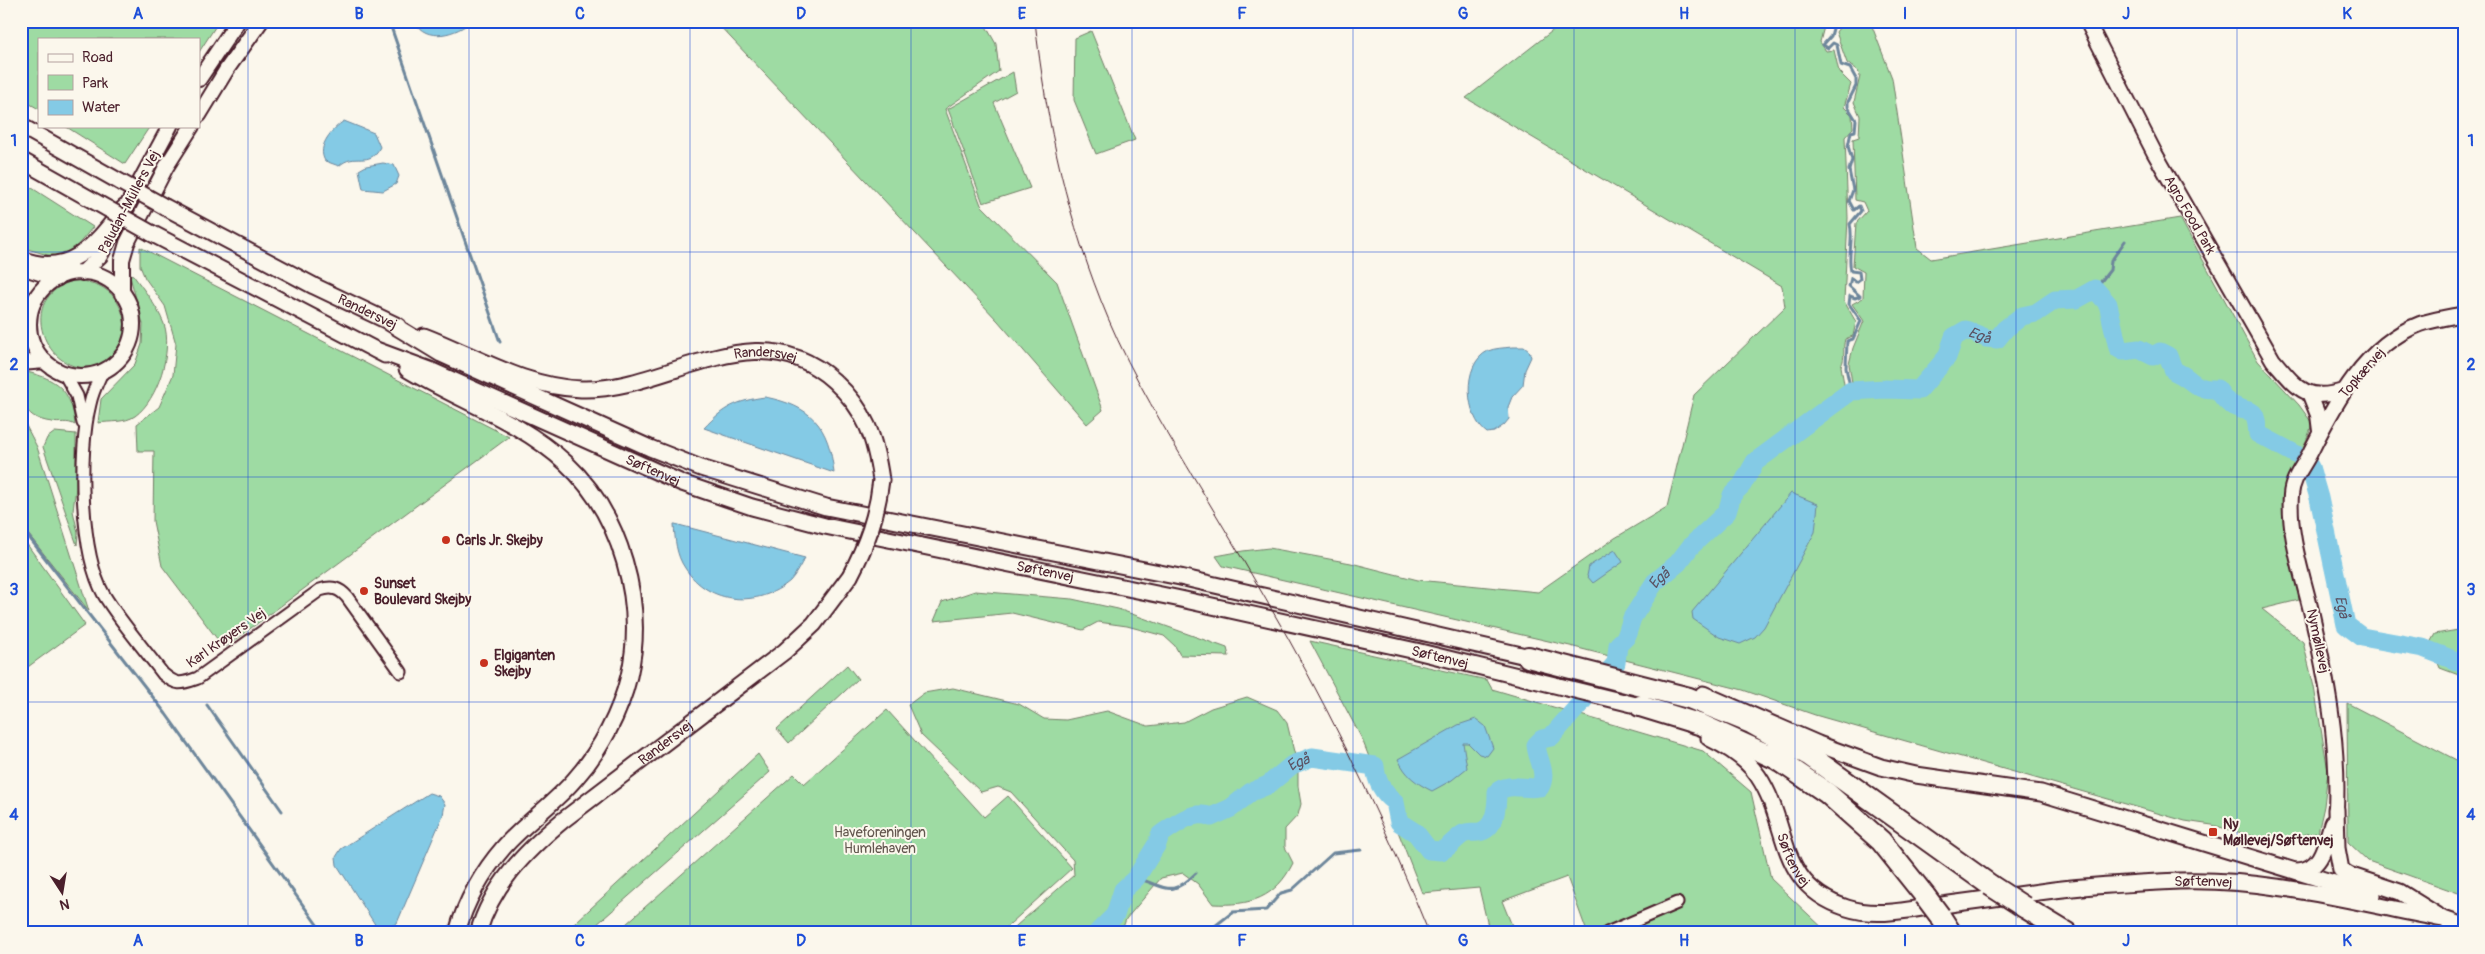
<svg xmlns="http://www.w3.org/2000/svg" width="2485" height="954" viewBox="0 0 2485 954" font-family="Pangolin,sans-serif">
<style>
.green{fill:#9edba3;stroke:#747d67}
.water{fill:#84cae5;stroke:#6d869b}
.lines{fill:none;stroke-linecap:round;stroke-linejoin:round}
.stream{stroke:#6d869b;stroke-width:3}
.river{stroke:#84cae5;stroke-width:19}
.minor-casing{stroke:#4a1f2b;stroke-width:15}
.tertiary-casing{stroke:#4a1f2b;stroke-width:18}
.secondary-casing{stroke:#4a1f2b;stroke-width:19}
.motorway-casing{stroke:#4a1f2b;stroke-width:24}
.minor{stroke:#fbf7ec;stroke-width:11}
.tertiary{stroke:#fbf7ec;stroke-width:14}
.secondary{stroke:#fbf7ec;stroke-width:15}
.motorway{stroke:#fbf7ec;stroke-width:20}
.tram{stroke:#4a1f2b;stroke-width:1}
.secondary-bridge-casing{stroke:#4a1f2b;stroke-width:19;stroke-linecap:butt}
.motorway-bridge-casing{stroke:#4a1f2b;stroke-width:24;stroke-linecap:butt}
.secondary-bridge{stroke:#fbf7ec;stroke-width:15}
.motorway-bridge{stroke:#fbf7ec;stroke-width:20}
.grid{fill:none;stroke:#1d4ed8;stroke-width:1;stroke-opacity:0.55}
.poi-dot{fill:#c8321e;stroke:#fbf7ec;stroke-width:2}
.labels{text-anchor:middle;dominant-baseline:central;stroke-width:4;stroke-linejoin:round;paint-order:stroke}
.street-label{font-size:14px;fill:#4a1f2b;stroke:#fbf7ec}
.poi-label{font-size:14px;font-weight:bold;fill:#4a1f2b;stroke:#fbf7ec;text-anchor:start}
.park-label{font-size:14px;fill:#63574f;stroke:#fbf7ec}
.water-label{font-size:15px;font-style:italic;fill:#5b5263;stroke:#fbf7ec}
.neatline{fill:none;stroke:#1d4ed8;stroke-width:2}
.grid-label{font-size:16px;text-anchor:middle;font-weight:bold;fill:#1d4ed8}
</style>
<rect width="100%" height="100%" fill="#fbf7ec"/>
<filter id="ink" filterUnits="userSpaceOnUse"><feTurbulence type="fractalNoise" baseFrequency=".02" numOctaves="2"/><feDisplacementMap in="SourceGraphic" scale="10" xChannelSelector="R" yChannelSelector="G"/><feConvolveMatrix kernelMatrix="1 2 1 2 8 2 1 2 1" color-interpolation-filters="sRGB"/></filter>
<g filter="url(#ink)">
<path class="green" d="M21,21H219L199,52V39H39V109L21,99Z
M715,21H983L996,44L999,71L945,109L981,205L1057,282L1103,410L1087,424L998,321Z
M1565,21H1823L1825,23L1820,42L1826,51L1834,50L1839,72L1851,84L1844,107L1852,115L1853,128L1845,137L1848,218L1844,301L1856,322L1853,336L1845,339C1842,349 1846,357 1841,366L1845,390L1755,458L1737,487L1728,495L1725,508L1674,563L1655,575L1622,630L1630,632L1660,580L1676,567L1694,547L1730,515L1734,498L1746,485L1753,470L1812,422L1854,395L1849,364L1853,348L1864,321L1852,304L1863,298L1864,272L1853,266L1856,223L1867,211L1863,202L1855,200L1853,139L1859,137L1860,116L1854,102L1860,76L1858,71L1847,63L1836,32L1841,25L1840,21H1870L1892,78L1917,248L1931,259L2180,218L2258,361L2299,405L2312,423C2307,447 2291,464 2285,486C2277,519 2293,567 2299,600L2262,609L2303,642L2314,687L2328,771L2324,806L2318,833L2305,834L2283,844L2212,825L2185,821L1815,715L1743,690L1570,646L1223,566L1216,556L1243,551L1269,548L1351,563L1418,580L1538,592L1615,538L1667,507L1694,395L1785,307L1782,286L1466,98Z
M1091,31L1135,140L1096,154L1074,100L1075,38Z
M1013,72L1016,91L994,103L1030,188L983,203L948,109Z
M65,126H150L125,164Z
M21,181L93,227L71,253L51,256L21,247Z
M140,247L509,437L224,648L162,566L153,521L154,451H138L137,424L159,407L173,375L176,344L165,306L145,278L140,266Z
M129,273L133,275C144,290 157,306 164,324C173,350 158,400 135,416C125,423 110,421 98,423L101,399L135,364L142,344L143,324Z
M76,280C86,282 97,283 105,289C124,301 133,336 116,353C63,406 0,300 76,280Z
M21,371C55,377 72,389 75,425C67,420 60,424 52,422C19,418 21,396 21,371Z
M21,416L37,447L89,611L21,525Z
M55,432L76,434V487L73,511L78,533L77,545L43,447L47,438Z
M21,536L85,625L21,672Z
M975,591L1072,599L1118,609L1227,648L1229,656L1180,655L1175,646L1164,636L1127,626L1098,622L1083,630L1012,613L934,621L942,602Z
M2464,629V677L2440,668L2430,643L2435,634Z
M1310,641L1487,680L1492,689L1703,751L1751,792L1771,879L1828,933H1627L1650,920L1587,932L1567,877L1502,901L1515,933H1484L1488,926L1479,888L1422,893L1362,739Z
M847,665L858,679L789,743L777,729Z
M953,688L1019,704L1044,719L1066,720L1107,711L1148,726L1184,722L1211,708L1247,697L1277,710L1287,723L1298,768V786L1301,804L1298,815L1285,829V847L1293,863C1276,898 1250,906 1213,904L1198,884L1183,873L1161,878L1126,919L1121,933H1008L1074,875L1073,860L1011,792L998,787L981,792L921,735L908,705L924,693Z
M2347,703L2464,764V895L2368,861L2348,842Z
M887,710L984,817L1008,796L1072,868L1000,933H616L794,774L804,784Z
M758,754L770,772L587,933H564Z"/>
<path class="water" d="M414,21H472C457,34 426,44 414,21Z
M344,121L374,133L380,147C369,169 355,151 339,166L325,161C316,146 333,128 344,121Z
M383,163L394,165L399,176L396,184L383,191L363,189L359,170L366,166Z
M1512,347H1524L1529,351L1531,357L1525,370L1523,385L1512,397L1508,407L1509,419L1504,425L1494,432L1487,433C1465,417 1461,364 1488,351C1495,348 1504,348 1512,347Z
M765,397C811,406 829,425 834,473L704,428C724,407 736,401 765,397Z
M1791,493L1818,504L1815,532L1764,627L1755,637L1740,644L1719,637L1693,619L1692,612Z
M674,524H675L805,558C800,565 796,575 790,581C758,608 709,605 685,568C676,555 675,539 674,524Z
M1615,550L1623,562L1593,583L1587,576L1589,566Z
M1476,719L1485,726L1493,748L1487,756L1479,754L1468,743H1463L1467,768L1452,780L1432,791C1416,783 1406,776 1398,759L1458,725Z
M429,793L439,796L445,804L443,815L397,923L385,929L376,926L337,865L336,857L341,849Z"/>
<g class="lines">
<path class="stream" d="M389,21L500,342
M1835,21L1831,36L1823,45L1828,48L1833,43L1837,45L1841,65L1850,68L1856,79V86L1848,102V107L1856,120L1855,131L1851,132L1848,146L1852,160L1849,170L1853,190L1849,201L1854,210L1859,206L1861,211L1850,224C1854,240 1847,255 1851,271L1859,272L1860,279L1856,282L1851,278L1849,286L1860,296L1855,298L1850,296L1849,304L1861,321L1853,339L1847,341L1846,368L1851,391
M2095,289L2110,270L2111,261L2125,241
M21,527L166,714L323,933
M207,705L282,811
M1136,878C1166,886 1170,899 1196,873
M1206,933L1233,912L1266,910L1281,893L1292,890L1333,853L1361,850"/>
<g class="river">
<path id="s1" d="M2310,467L2319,498L2346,625L2362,637L2423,648L2464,664"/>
<path id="s2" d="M1097,933L1115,915L1123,890L1136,878L1157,844L1160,835C1176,824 1193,809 1211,817L1231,808L1251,792L1268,785L1292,765L1312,757L1375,766C1376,782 1383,793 1395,802L1399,822L1416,833L1429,850L1441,851C1450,847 1455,839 1463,834C1469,831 1473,833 1479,832C1496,829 1497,806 1497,792C1509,782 1525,790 1540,787C1548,773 1537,759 1536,745L1542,739L1551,737L1616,663L1618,645L1626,637L1632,618L1655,582L1678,563L1691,546L1727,512L1732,495L1742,485L1755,462L1851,391L1885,389L1919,390L1947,357L1954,337L1966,330L1986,338L1997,339L2005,329L2022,316L2036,313L2055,300L2077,299L2095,289L2108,304L2118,348L2123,351L2139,349L2153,356L2160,352L2168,356L2174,371C2195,379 2191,390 2217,389C2221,394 2225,401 2230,404C2251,417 2255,401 2258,434L2299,456"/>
</g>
<g class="minor-casing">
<path id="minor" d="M102,372C97,383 92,393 90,404C78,451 80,553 104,595C119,620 145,650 163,674C177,686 181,684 198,678L320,590C332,586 339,588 347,597L401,672
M64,373L77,396L83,423
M1607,933L1677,903"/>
</g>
<g class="tertiary-casing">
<path id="tertiary" d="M2087,21L2154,152L2273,360C2296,386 2305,403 2343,391
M199,79L238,21
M199,115L227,69L261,21
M29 324a52 52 0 1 1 104 0a52 52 0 1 1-104 0Z
M82,273L100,256L170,126
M122,294V260L127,243L166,167L192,126
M21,363L45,361
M2310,395L2318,415L2320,431
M2336,809C2339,743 2327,679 2312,615C2303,576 2288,535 2291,495C2292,478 2304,466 2311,451C2335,403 2365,345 2420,324C2434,319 2449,317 2464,314"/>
</g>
<g class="secondary-casing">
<g id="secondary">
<path d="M233,28L235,21"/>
<path d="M21,126L122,183"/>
<path d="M21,160L108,209"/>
<path id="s3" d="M165,207L314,286L398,326"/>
<path d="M151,233L385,355"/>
<path d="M21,259C71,279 97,242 124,208"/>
<path d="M23,267L57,278"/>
<path d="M21,296L29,313"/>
<path d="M390,323L441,354L650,448L701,468L826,507L1180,577L1539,659"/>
<path id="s4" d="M424,336C476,356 524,387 581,389C666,392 755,309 834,381C866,410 875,438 881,480"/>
<path id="s5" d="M376,350L430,370L682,483L752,507L825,526L1176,598L1416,651L1640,706L1650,710"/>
<path d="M407,369C460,401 519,420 566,463C621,514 646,603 629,676C620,713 601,750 575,779C554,804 526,822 504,847C483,871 465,902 457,933"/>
<path d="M1703,694L1818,744L1881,767L1916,775L2041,793L2373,895"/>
<path id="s6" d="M1709,738C1728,747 1746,758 1758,776C1791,825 1775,885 1847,908C1877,918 1912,909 1942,905C1979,900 2016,895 2054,890C2095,885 2137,883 2179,881C2269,878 2355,902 2443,919"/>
<path d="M2336,809L2337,848L2341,870L2349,875L2400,892L2437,915"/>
<path d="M2297,871C2322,871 2326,842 2332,823"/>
<path d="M2435,916L2464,926"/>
<path id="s7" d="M478,933C492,885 525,852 562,821L785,651L814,624L850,576"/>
</g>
</g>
<g class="motorway-casing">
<path id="motorway" d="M1528,657L1689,698L1751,723L1810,756L1990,885
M1640,706L1702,725L1777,759L1827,793L1881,841L1925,896
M2024,907L2067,933
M1940,916L1951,933"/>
</g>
<use href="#minor" class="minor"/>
<use href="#tertiary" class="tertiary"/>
<use href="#secondary" class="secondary"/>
<use href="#motorway" class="motorway"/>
<path class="tram" d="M1035,21C1046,123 1068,223 1108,318C1133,377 1166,431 1199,486C1229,536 1259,587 1288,638C1341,733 1388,832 1429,933"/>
<g class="secondary-bridge-casing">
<path id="secondary-bridge" d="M122,183L165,207
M108,209L151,233
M850,576C867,544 877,516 881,480"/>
</g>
<g class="motorway-bridge-casing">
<path id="motorway-bridge" d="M1990,885L2024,907
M1925,896L1940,916"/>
</g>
<use href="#secondary-bridge" class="secondary-bridge"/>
<use href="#motorway-bridge" class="motorway-bridge"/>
</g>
</g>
<path class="grid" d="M248,21V933M469,21V933M690,21V933M911,21V933M1132,21V933M1353,21V933M1574,21V933M1795,21V933M2016,21V933M2237,21V933M21,252H2464M21,477H2464M21,702H2464"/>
<g class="poi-dot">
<circle cx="446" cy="540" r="5"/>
<circle cx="364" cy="591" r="5"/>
<circle cx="484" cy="663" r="5"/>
<rect x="2208" y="827" width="10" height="10" rx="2.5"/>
</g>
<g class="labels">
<g class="street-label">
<text transform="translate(129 202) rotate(-62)">Paludan-Müllers Vej</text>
<text transform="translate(2190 215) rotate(60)">Agro Food Park</text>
<text stroke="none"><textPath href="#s3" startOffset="228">Randersvej</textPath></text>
<text stroke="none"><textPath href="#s4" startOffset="356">Randersvej</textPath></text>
<text transform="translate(2362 373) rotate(-49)">Topkærvej</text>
<text stroke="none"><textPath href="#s5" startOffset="302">Søftenvej</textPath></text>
<text stroke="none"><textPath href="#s5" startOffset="708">Søftenvej</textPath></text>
<text transform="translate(226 638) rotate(-35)">Karl Krøyers Vej</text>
<text transform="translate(2318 641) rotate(78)">Nymøllevej</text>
<text stroke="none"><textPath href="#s5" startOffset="1112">Søftenvej</textPath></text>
<text stroke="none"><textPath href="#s7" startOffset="272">Randersvej</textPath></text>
<text stroke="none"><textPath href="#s6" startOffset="154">Søftenvej</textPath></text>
<text stroke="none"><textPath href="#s6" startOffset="588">Søftenvej</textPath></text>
</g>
<g class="poi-label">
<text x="456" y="540">Carls Jr. Skejby</text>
<text x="374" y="583">Sunset<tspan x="374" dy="16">Boulevard Skejby</tspan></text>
<text x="494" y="655">Elgiganten<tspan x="494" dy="16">Skejby</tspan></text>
<text x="2223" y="824">Ny<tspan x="2223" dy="16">Møllevej/Søftenvej</tspan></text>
</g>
<g class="park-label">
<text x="880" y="832">Haveforeningen<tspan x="880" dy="16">Humlehaven</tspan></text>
</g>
<g class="water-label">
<text stroke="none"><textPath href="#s2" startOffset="1302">Egå</textPath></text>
<text stroke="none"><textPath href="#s2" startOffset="868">Egå</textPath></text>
<text stroke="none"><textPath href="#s1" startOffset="144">Egå</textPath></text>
<text stroke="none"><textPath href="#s2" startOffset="280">Egå</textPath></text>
</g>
</g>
<rect width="2485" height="954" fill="none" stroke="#fbf7ec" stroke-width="55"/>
<rect x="38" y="38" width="162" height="90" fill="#fbf7ec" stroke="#b4a19f"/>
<rect x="48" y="54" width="25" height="8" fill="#fbf7ec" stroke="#b4a19f"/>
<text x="82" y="62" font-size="15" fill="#4a1f2b">Road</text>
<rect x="48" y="75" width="25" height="15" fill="#9edba3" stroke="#b4a19f"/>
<text x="82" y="88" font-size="15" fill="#4a1f2b">Park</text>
<rect x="48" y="100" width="25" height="15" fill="#84cae5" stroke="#b4a19f"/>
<text x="82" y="112" font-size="15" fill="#4a1f2b">Water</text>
<g transform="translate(62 892) rotate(168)" stroke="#fbf7ec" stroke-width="4" paint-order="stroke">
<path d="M0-4L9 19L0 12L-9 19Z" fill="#4a1f2b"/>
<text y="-8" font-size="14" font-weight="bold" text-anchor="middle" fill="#4a1f2b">N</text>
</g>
<rect x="28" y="28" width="2430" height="898" class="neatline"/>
<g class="grid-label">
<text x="138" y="19">A</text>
<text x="359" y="19">B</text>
<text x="580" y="19">C</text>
<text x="801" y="19">D</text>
<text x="1022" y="19">E</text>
<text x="1242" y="19">F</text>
<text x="1463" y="19">G</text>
<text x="1684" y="19">H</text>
<text x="1905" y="19">I</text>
<text x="2126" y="19">J</text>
<text x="2347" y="19">K</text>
<text x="14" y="146">1</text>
<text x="2471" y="146">1</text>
<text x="14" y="370">2</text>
<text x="2471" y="370">2</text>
<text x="14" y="595">3</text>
<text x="2471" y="595">3</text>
<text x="14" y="820">4</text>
<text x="2471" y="820">4</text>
<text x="138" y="946">A</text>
<text x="359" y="946">B</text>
<text x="580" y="946">C</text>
<text x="801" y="946">D</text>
<text x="1022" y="946">E</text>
<text x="1242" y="946">F</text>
<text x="1463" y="946">G</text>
<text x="1684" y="946">H</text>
<text x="1905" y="946">I</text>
<text x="2126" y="946">J</text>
<text x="2347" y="946">K</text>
</g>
</svg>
